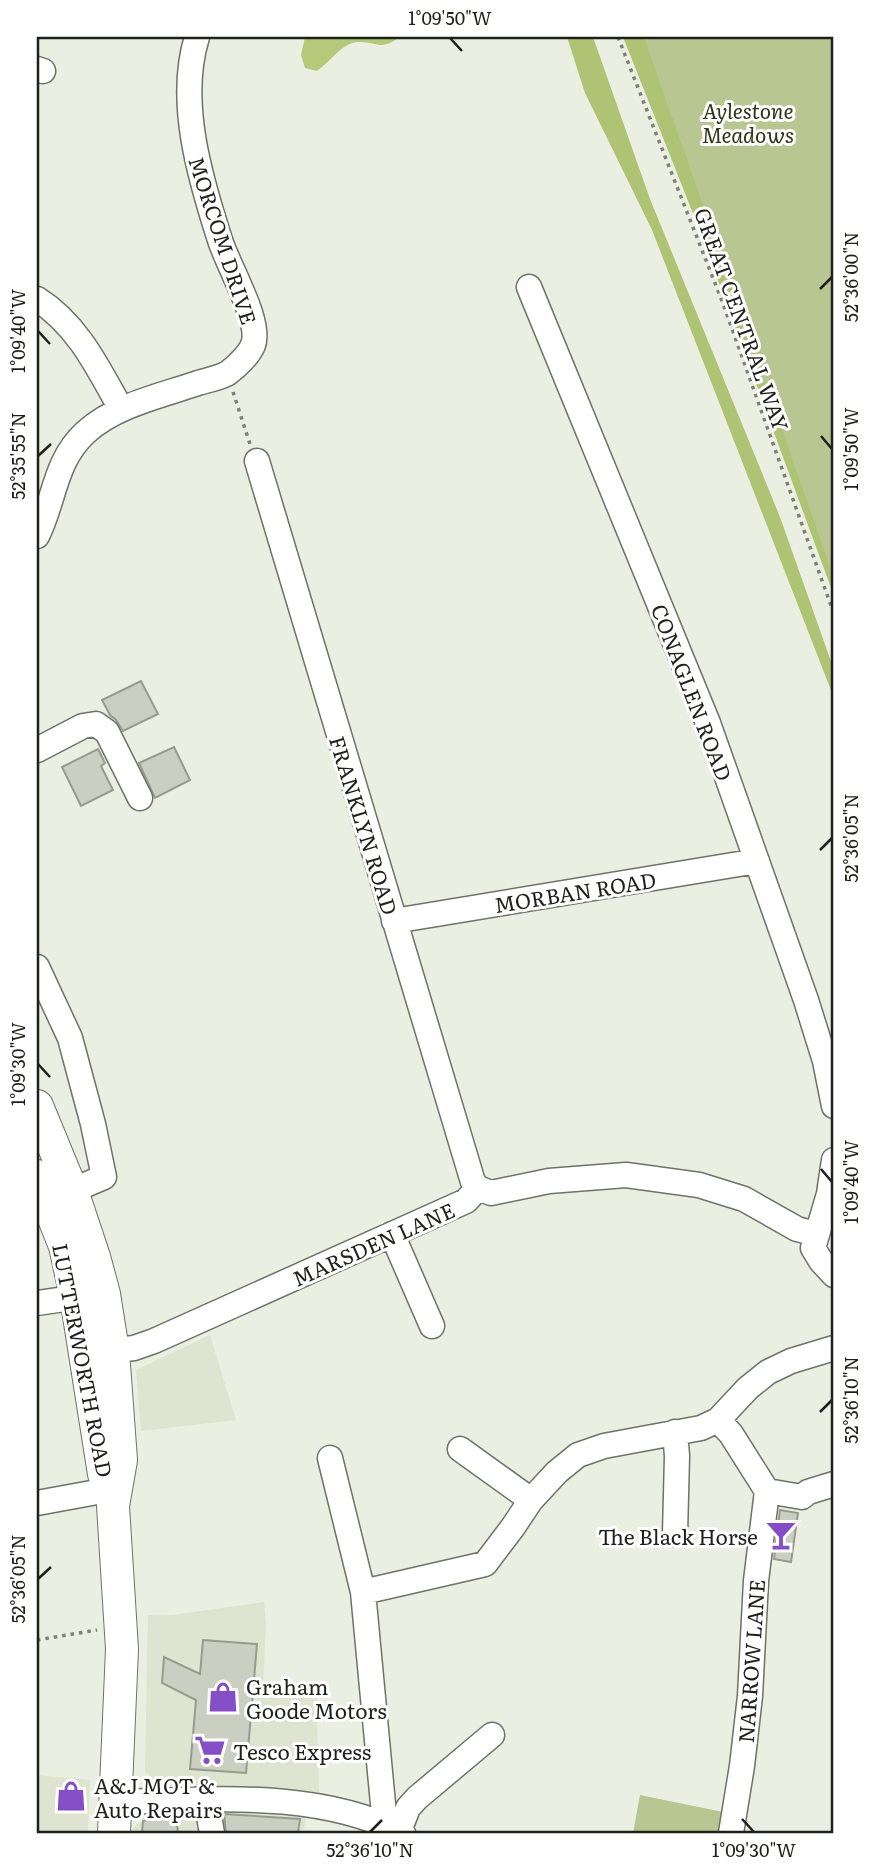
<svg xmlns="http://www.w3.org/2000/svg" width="871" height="1870" viewBox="0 0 871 1870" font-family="Literata,serif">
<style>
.built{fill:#dee4cf}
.green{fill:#b8c792}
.forest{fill:#aec474}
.water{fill:#b4ca7a}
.building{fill:#cbcfc2;stroke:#979b8e;stroke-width:2}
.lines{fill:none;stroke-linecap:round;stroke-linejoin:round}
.minor-casing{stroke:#6f7266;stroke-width:27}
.major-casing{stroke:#6f7266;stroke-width:34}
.path{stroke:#7e8077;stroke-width:3.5;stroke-dasharray:3.5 5;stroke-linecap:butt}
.minor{stroke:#fff;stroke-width:24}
.major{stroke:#fff;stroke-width:32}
.ticks{fill:none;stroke:#1f201b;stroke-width:2.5}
.labels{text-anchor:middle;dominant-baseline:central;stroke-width:6;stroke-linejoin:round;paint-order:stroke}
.park-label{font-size:21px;font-style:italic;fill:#2d3513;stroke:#fff}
.street-label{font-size:21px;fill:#1f201b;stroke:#fff}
.poi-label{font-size:21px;fill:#1f201b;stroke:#fff;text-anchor:start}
.neatline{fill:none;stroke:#1f201b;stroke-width:2.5}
.ticks-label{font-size:18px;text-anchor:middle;fill:#1f201b}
</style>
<rect width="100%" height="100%" fill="#ebefe1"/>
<path class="built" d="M210,1335L236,1420L141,1431L136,1370Z
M264,1602L266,1625L263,1683L316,1681L319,1792L155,1784L145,1771L148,1615H172Z
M37,1775L90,1780L88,1833H37Z
M198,1811L306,1817L303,1833H129L137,1824L152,1817Z"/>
<path class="green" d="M626,37H834V585Z
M640,1795L723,1812L720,1833H633Z"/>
<path class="forest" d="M567,37H593L650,199L780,517L834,670V698L652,230L585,93Z
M623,37H644L834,578V596L700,231Z"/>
<path class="water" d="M305,37H400C379,52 378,41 358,42C343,42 329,63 317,71L305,68L301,55Z"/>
<path class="building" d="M141,681L158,714L123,731L116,720L110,715L102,700Z
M174,747L190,780L155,798L139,763Z
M98,749L105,763L101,766L113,790L81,806L62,767Z
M780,1510L798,1513L791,1562L774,1559Z
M203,1640L257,1644L246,1773L190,1769L196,1700L162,1683L164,1657L200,1674Z
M224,1814L300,1819L298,1833H226Z
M165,1815H176L178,1833H142L143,1821Z"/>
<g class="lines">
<g class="minor-casing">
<path id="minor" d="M37,69L43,71
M529,287L708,723L806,1000L825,1061L834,1106
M37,299C78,325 98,368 121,409
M257,461L473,1182L478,1188
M37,536C55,500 54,461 86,432C116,405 160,396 198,383C207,380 220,378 228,373C236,367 249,355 253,345C262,322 228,266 220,240C200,178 177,101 197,37
M37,750L83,726L96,724L107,732L140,798
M394,921L757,861
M37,967L70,1038L93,1124L104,1177L57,1197
M834,1160L829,1194L813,1248L821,1261L834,1275
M392,1234L432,1326
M37,1303L92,1295
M98,1352L134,1348L154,1341L466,1201L478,1188L491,1193L549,1181L626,1175L699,1185L744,1199L797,1229L816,1234
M718,1420L731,1434L767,1491L756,1581L750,1696L742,1766L731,1833
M675,1432L677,1456L675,1534
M460,1449L531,1500
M330,1458L363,1592L385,1825
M767,1491L802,1497L808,1492L834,1484
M37,1503L108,1490
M363,1592L485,1564L513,1527L531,1500L557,1472L578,1455L604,1446L701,1428L718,1420L748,1388L768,1372L791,1361L834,1348
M206,1800L212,1833
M116,1802C213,1800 314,1789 403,1833
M399,1831L408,1808L417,1798L492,1735"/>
</g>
<g class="major-casing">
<path id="major" d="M37,1106L72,1191L94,1257L104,1294L113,1351L121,1460L113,1506L122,1649L114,1833
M37,1176L65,1246L76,1297L104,1474"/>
</g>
<path class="path" d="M618,37L722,301L834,614
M233,392L250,444
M37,1640L97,1630"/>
<use href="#minor" class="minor"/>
<use href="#major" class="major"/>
</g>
<path class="ticks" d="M450,38L462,51M820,289L832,277M38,331L50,344M821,436L832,449M38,456L51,444M820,850L832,838M38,1064L50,1077M821,1169L832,1182M820,1412L832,1400M38,1579L51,1567M742,1819L754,1832M370,1832L382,1820"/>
<defs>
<g id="bar-bare" transform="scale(2.415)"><path d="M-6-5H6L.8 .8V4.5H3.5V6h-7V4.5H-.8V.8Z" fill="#844ec6" stroke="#fff" stroke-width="2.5" paint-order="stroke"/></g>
<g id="shop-bare" transform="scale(2.415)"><path d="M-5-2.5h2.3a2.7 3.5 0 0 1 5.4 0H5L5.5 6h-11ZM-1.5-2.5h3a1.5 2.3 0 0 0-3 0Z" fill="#844ec6" stroke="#fff" stroke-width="2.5" paint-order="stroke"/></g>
<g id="supermarket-bare" transform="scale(2.415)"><path d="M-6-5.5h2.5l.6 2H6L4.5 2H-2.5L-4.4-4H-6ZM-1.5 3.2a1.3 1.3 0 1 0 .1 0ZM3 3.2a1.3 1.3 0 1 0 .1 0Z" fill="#844ec6" stroke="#fff" stroke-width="2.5" paint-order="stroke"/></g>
</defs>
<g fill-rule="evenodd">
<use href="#bar-bare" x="781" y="1535"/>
<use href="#shop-bare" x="223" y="1697"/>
<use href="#supermarket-bare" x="210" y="1750"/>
<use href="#shop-bare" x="71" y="1796"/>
</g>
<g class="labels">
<g class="park-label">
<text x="748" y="109">Aylestone<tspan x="748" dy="24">Meadows</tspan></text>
</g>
<g class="street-label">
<text transform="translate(224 240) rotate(72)">MORCOM DRIVE</text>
<text transform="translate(743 319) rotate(70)">GREAT CENTRAL WAY</text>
<text transform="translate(693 692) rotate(69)">CONAGLEN ROAD</text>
<text transform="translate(365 825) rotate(73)">FRANKLYN ROAD</text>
<text transform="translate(575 891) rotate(-9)">MORBAN ROAD</text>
<text transform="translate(373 1243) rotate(-24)">MARSDEN LANE</text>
<text transform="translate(84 1360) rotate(79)">LUTTERWORTH ROAD</text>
<text transform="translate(750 1661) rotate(-86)">NARROW LANE</text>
</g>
<g class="poi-label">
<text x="758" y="1535" text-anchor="end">The Black Horse</text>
<text x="246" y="1685">Graham<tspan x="246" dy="24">Goode Motors</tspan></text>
<text x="233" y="1750">Tesco Express</text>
<text x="94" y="1784">A&amp;J MOT &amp;<tspan x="94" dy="24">Auto Repairs</tspan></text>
</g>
</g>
<rect width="871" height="1870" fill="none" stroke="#ffffff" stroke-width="77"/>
<rect x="38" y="38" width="794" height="1794" class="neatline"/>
<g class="ticks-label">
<text x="450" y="25">1°09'50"W</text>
<text transform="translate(852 277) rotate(-90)" y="6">52°36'00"N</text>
<text transform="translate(19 331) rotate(-90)" y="6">1°09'40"W</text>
<text transform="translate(852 449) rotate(-90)" y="6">1°09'50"W</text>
<text transform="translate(19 456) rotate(-90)" y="6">52°35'55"N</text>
<text transform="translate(852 838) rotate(-90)" y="6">52°36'05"N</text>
<text transform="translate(19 1064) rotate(-90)" y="6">1°09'30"W</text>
<text transform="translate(852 1182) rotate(-90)" y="6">1°09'40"W</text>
<text transform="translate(852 1400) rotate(-90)" y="6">52°36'10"N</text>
<text transform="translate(19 1579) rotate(-90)" y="6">52°36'05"N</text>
<text x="370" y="1857">52°36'10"N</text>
<text x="754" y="1857">1°09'30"W</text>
</g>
</svg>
